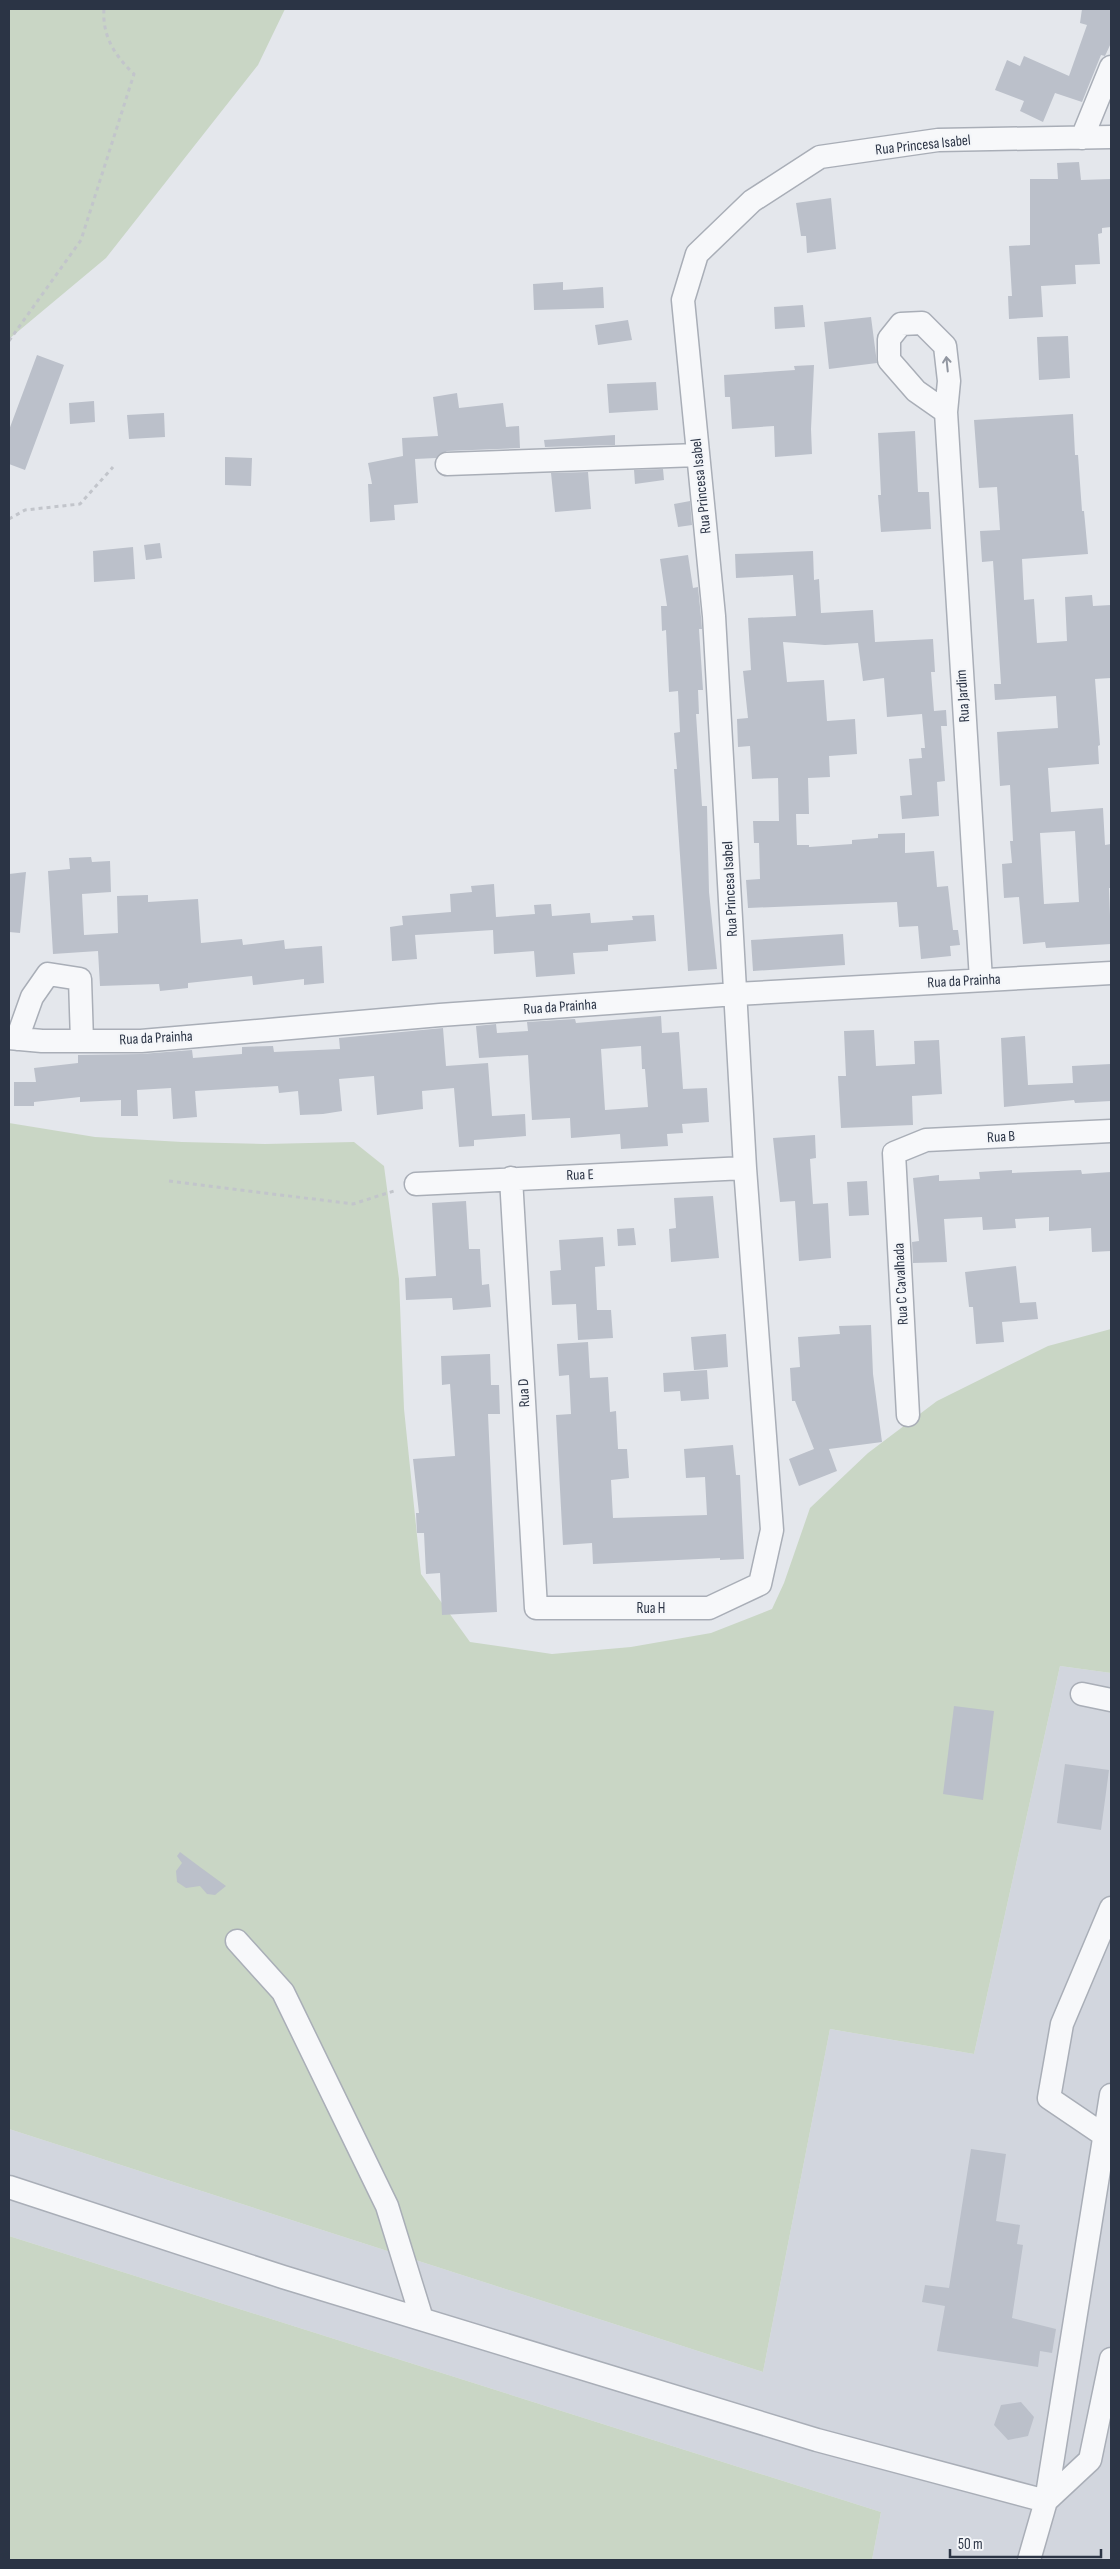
<svg xmlns="http://www.w3.org/2000/svg" width="1120" height="2569" viewBox="0 0 1120 2569" font-family="'Sofia Sans Condensed',sans-serif">
<style>
.built{fill:#d2d6de}
.green{fill:#c9d6c5}
.building{fill:#bbc0ca;fill-rule:evenodd}
.lines{fill:none;stroke-linecap:round;stroke-linejoin:round}
.minor-casing{stroke:#a9aeb7;stroke-width:25}
.path{stroke:#c2c5cb;stroke-width:3;stroke-dasharray:4 4;stroke-linecap:butt}
.minor{stroke:#f7f8fa;stroke-width:22}
.oneway{stroke:#9196a0}
.labels{text-anchor:middle;dominant-baseline:central;stroke-width:4.5;stroke-linejoin:round;paint-order:stroke}
.street-label{font-size:15px;fill:#2b3445;stroke:#f4f6f9}
</style>
<rect width="100%" height="100%" fill="#e4e7ec"/>
<path class="built" d="M1060,1666L1111,1673V2560H872L881,2512L9,2236V2129L763,2372L830,2029L974,2054Z"/>
<path class="green" d="M9,9H285L258,65L106,258L9,339Z
M9,1123L95,1137L182,1142L265,1144L354,1142L384,1166L399,1279L404,1409L421,1574L470,1642L552,1654L631,1647L711,1633L772,1609L784,1583L810,1508L868,1453L937,1401L1048,1346L1111,1329V1673L1060,1666L974,2054L830,2029L763,2372L9,2129Z
M9,2236L881,2512L872,2560H9Z"/>
<path class="building" d="M1082,9H1111V43L1105,56L1101,55L1082,102L1055,93L1043,122L1020,111L1024,101L995,90L1007,60L1020,66L1024,56L1069,76L1087,25L1080,23Z
M1079,162L1081,180L1111,179V227L1102,228V233L1098,234L1100,264L1075,265L1076,284L1041,286L1043,317L1009,319L1008,296H1012L1009,246L1030,245V179H1058L1057,163Z
M831,198L836,249L807,253L806,236H801L796,203Z
M563,282V290L603,287L604,308L534,310L533,284Z
M803,305L805,327L775,329L774,307Z
M871,317L877,363L829,369L824,322Z
M628,320L632,340L598,345L595,325Z
M1068,336L1070,378L1039,380L1037,337Z
M37,355L64,365L25,470L9,464V430Z
M814,365L811,429L812,454L775,457L774,426L732,429L730,397H725L724,375L795,370L794,366Z
M656,382L658,410L609,413L607,384Z
M457,393L459,408L503,403L506,427L519,426L520,448L447,451L436,458L415,459L418,503L394,505L395,520L370,522L368,484H372L368,463L403,456L402,438L438,436L433,397Z
M94,401L95,422L70,424L69,403Z
M164,413L165,437L129,439L127,415Z
M1073,414L1075,455H1078L1082,511H1084L1088,554L1022,559L1024,600L1034,599L1037,643L1067,641L1065,597L1092,595L1093,606L1111,605V678L1095,679L1100,745L1098,746L1099,764L1048,768L1051,812L1103,808L1105,845L1111,844V888H1109L1111,944L1046,948L1045,942L1023,944L1019,897L1004,898L1002,864L1012,863L1010,841H1013L1010,785L1000,786L997,732L1058,728L1056,696L995,700L994,684H1001L993,561L982,562L980,531L1000,530L997,487L979,488L974,420ZM1075,831L1079,902L1044,904L1040,833Z
M915,431L918,492H929L931,529L881,532L878,495H881L878,433Z
M615,435V445L545,447L544,440Z
M225,457L252,458L251,486L225,485Z
M663,469L664,480L635,484L634,470Z
M588,472L591,509L555,512L551,473Z
M690,501L692,525L678,527L674,504Z
M160,543L162,558L146,560L144,545Z
M133,547L135,579L94,582L93,551Z
M813,551L814,580L819,579L821,613L873,610L875,642L933,639L935,672H931L934,711L946,710L947,726H941L945,781L937,782L939,816L902,819L900,796L912,795L909,759L922,758L921,748H925L922,714L887,717L884,678L863,681L858,643L825,645L783,642L787,682L824,680L827,721L855,719L857,754L829,756L830,777L808,778L809,814H796L797,845H809V847L852,844V840L878,838V834L905,833V853L934,851L937,887L948,886L953,930H958L960,945L950,946L951,956L921,959L918,926L899,927L897,902L748,908L746,880L760,879L759,843H754L753,821H779L778,778L752,779L750,746L738,747L737,719L748,718L743,671L751,670L748,618L796,616L793,575L736,578L735,554Z
M688,555L693,588L698,587L701,617L702,629H699L703,690H698L699,714H696L702,806H707L709,892L717,969L688,971L674,769H677L674,733L680,732L678,691L669,692L666,630L662,631L661,606H667L660,559Z
M91,857L92,862L110,861L111,892L82,894L84,935L118,933L117,896L148,895V902L198,899L201,943L242,939L243,945L284,940L285,949L322,946L324,983L304,985V979L253,985L252,976L188,983V988L160,991L159,984L100,986L98,951L53,954L48,871L70,869L69,858Z
M26,872L20,933L9,932V874Z
M494,884L496,917L535,914L534,905L551,904L552,916L590,913L591,923L633,920L632,916L654,915L656,941L608,945V951L573,953L575,974L536,977L534,951L494,954L493,930L415,935L417,959L392,961L390,927L403,925L402,916L451,912L450,894L472,892L471,886Z
M843,934L845,965L753,971L751,940Z
M661,1016L662,1033L679,1032L683,1089L707,1088L709,1122L682,1124L683,1133L667,1134L668,1146L621,1149L620,1134L571,1138L570,1118L532,1120L528,1055L479,1058L476,1026L496,1024L497,1033L528,1031L527,1022L575,1019L576,1023ZM641,1046L642,1069H645L648,1107L605,1110L601,1049Z
M443,1028L446,1066L488,1063L492,1116L525,1114L526,1136L474,1140V1146L459,1147L454,1088L422,1091L423,1109L377,1115L374,1076L339,1079L342,1111L323,1114L300,1115L298,1091L279,1093L278,1086L195,1091L197,1117L173,1119L171,1088L137,1090L138,1116H121V1100L80,1102V1097L34,1102V1106H14V1082H36L34,1068L78,1063V1055L141,1054L192,1050L193,1058L242,1054V1047L273,1046L274,1052L340,1049L339,1038Z
M874,1030L876,1066L915,1064L914,1041L939,1040L942,1094L912,1096L913,1125L841,1128L838,1076H846L844,1031Z
M1025,1036L1028,1085L1073,1083L1072,1066L1111,1064V1101L1075,1103L1074,1100L1004,1107L1001,1038Z
M815,1135L816,1158L810,1159L813,1204L828,1203L831,1258L799,1261L795,1201L780,1202L773,1138Z
M1012,1170V1173L1081,1170L1082,1174L1111,1172V1251L1092,1252L1091,1228L1049,1231V1217L1015,1219L1016,1228L983,1230L982,1217L944,1219L947,1262L913,1263L912,1242L919,1241L913,1178L939,1175V1181L980,1179L979,1172Z
M867,1181L869,1215L849,1216L847,1182Z
M713,1196L719,1258L671,1262L669,1229L676,1228L674,1198Z
M466,1201L469,1249H480L482,1285L489,1284L491,1307L453,1310L452,1298L406,1300L405,1278L436,1276L432,1203Z
M634,1228L636,1245L618,1246L617,1229Z
M603,1237L605,1266L595,1267L597,1310H611L613,1338L578,1340L576,1304L552,1305L550,1271L561,1270L559,1240Z
M1016,1266L1020,1303L1036,1302L1038,1319L1002,1322L1004,1342L976,1344L973,1307H969L965,1272Z
M871,1325L873,1374L882,1442L829,1449L837,1471L799,1486L789,1459L814,1449L795,1401H792L790,1368L800,1367L798,1337L840,1334L839,1326Z
M726,1334L728,1367L694,1370L691,1337Z
M588,1342L590,1378L608,1377L610,1412L616,1411L618,1449H627L629,1478L611,1480L613,1518L707,1515L705,1477L686,1478L684,1449L733,1445L736,1475H740L744,1559L720,1560V1558L593,1564L592,1543L563,1545L556,1415L571,1414L569,1375L559,1376L557,1344Z
M490,1354L491,1385H499L500,1414H488L497,1612L442,1615L440,1573L426,1574L424,1533H417L416,1513H419L413,1459L455,1456L450,1384L442,1385L441,1356Z
M707,1370L709,1399L681,1401L680,1391L664,1392L663,1373Z
M954,1706L994,1711L983,1800L943,1794Z
M1065,1764L1109,1770L1101,1830L1057,1823Z
M180,1852L200,1867L226,1886L215,1895L207,1894L200,1886L186,1888L177,1882L176,1871L182,1863L177,1856Z
M971,2149L1006,2154L996,2221L1020,2225L1017,2244L1023,2245L1012,2318L1056,2329L1052,2353L1040,2351L1038,2367L937,2351L945,2306L922,2302L925,2285L949,2288Z
M1021,2402L1034,2417L1028,2436L1008,2440L994,2425L1001,2405Z"/>
<g class="lines">
<g class="minor-casing">
<path id="minor" d="M1082,138L1111,67
M946,412L916,391L889,360V339L901,324L922,323L945,346L949,381L946,412L981,980
M447,464L698,455
M9,1038L42,1041H141L440,1015L736,994L1111,973
M17,1039L32,997L48,974L80,979L82,1041
M511,1178L536,1608H709L760,1584L772,1530L745,1168L714,616L683,300L697,254L752,201L820,157L938,140L1111,137
M416,1184L745,1168
M908,1415L894,1153L926,1140L1111,1131
M1082,1694L1111,1700
M1111,1908L1062,2024L1049,2098L1111,2140
M237,1941L283,1992L387,2206L422,2319
M9,2187L283,2277L817,2440L1046,2501
M1046,2501L1090,2460L1111,2359
M1029,2560L1046,2501L1111,2095"/>
</g>
<path class="path" d="M9,341L81,240L134,74C115,56 102,36 104,9
M9,519L25,510L80,504L113,467
M169,1181L353,1204L397,1190"/>
<use href="#minor" class="minor"/>
</g>
<defs><path id="oneway-shaft" d="M-6 0H5M1.5-3L5.5 0L1.5 3" fill="none" stroke-width="1.6" stroke-linecap="round" stroke-linejoin="round" transform="scale(1.25)"/></defs>
<use class="oneway" href="#oneway-shaft" transform="translate(947 364) rotate(-96)"/>
<g class="labels">
<g class="street-label">
<text transform="translate(923 145) rotate(-6)">Rua Princesa Isabel</text>
<text transform="translate(701 486) rotate(-96)">Rua Princesa Isabel</text>
<text transform="translate(963 696) rotate(-94)">Rua Jardim</text>
<text transform="translate(730 889) rotate(-93)">Rua Princesa Isabel</text>
<text transform="translate(964 981) rotate(-3)">Rua da Prainha</text>
<text transform="translate(560 1007) rotate(-4)">Rua da Prainha</text>
<text transform="translate(156 1038) rotate(-3)">Rua da Prainha</text>
<text transform="translate(1001 1137) rotate(-3)">Rua B</text>
<text transform="translate(580 1175) rotate(-2)">Rua E</text>
<text transform="translate(901 1284) rotate(-93)">Rua C Cavalhada</text>
<text transform="translate(524 1393) rotate(-93)">Rua D</text>
<text x="651" y="1608">Rua H</text>
</g>
</g>
<rect width="1120" height="2569" fill="none" stroke="#2b3445" stroke-width="20"/>
<path d="M950 2549v8h151v-8" fill="none" stroke="#2b3445" stroke-width="2.5"/>
<text x="958" y="2549" font-size="15" fill="#2b3445" stroke="#f4f6f9" stroke-width="4" paint-order="stroke">50 m</text>
</svg>
